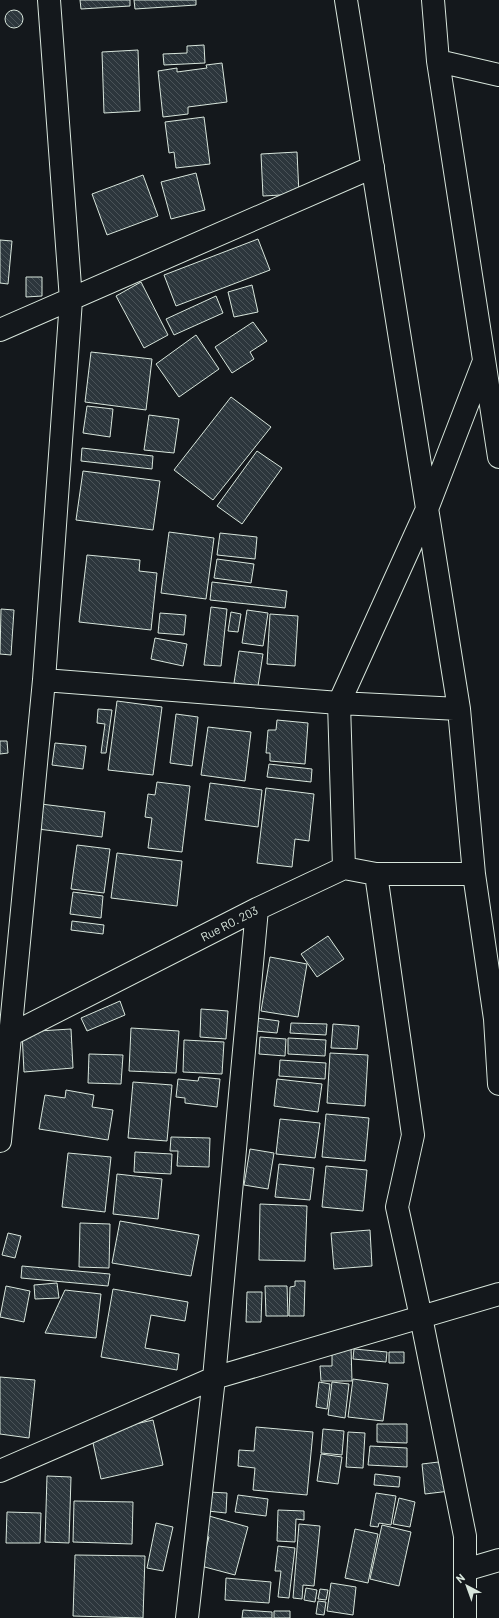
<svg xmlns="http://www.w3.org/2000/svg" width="499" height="1618" viewBox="0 0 499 1618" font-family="Barlow,sans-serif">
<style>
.building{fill:url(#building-back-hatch);stroke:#d8e6dc}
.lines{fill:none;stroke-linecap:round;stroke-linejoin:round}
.minor-casing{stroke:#d8e6dc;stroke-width:24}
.minor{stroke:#14181c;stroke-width:22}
.labels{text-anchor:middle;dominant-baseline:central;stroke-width:3;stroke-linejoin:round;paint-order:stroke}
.street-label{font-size:12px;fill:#d8e6dc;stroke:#14181c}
</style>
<defs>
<pattern id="building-back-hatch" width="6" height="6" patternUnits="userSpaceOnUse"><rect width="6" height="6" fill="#2c363c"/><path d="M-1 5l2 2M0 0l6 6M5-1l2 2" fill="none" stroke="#4a5358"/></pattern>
</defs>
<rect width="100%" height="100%" fill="#14181c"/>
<path class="building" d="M80,0H130V6L81,9Z
M134,0H196V5L135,9Z
M5 19a9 9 0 1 1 18 0a9 9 0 1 1-18 0Z
M204,45L205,63L164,65L163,54L187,53V46Z
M138,50L140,111L104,113L102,52Z
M222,63L227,102L188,107V114L163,117L158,71L177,68V72L207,68L206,65Z
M204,117L210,164L176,168L174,152L169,153L165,122Z
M297,152L299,194L263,196L261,154Z
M196,173L205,210L171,219L161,182Z
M143,175L158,216L107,235L92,194Z
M258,239L270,270L176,306L164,275Z
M0,240L12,241L8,284L0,283Z
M26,277H42V296L26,297Z
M141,282L168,335L144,348L116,296Z
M252,285L258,312L234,317L228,292Z
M216,296L223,313L174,335L166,319Z
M253,322L267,341L250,352L254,359L232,373L215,347Z
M196,335L219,369L179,397L156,364Z
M91,352L152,359L146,410L85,402Z
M231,397L271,427L213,500L174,470Z
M87,406L113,409L110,437L83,433Z
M149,415L179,419L174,453L144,450Z
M82,448L153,456L152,469L81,461Z
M257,451L282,468L242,524L217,506Z
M83,471L160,481L153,530L76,520Z
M169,532L214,538L206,599L161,593Z
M220,533L257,537L255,559L217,555Z
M87,555L140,560L139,571L157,573L151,630L79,622Z
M217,559L254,564L251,583L214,578Z
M212,582L287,591L285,608L210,600Z
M211,607L227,609L221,666L204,665Z
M1,609L14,610L11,655L0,654Z
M247,610L268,613L263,646L242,643Z
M231,612L241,614L238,632L228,631Z
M160,613L186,615L184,635L158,633Z
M270,614L298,616L295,666L267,664Z
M155,638L187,644L183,666L151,659Z
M239,651L263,654L258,686L234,683Z
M117,701L162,707L153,775L108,770Z
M98,709L112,710L106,753H101L105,724L97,723Z
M176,714L198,717L192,766L170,763Z
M277,720L308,723L305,764L270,761V753H266L268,730H276Z
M208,727L251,732L245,781L201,775Z
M0,741H7L8,753L0,754Z
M55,743L86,746L83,769L52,765Z
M269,764L312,769L311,782L267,777Z
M157,782L190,786L182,852L148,848L152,818L145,817L148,794L155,795Z
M210,783L262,790L258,827L205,820Z
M266,788L314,794L309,841L295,839L292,867L257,863Z
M41,804L105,812L102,837L38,829Z
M77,845L110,849L104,893L71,889Z
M117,853L182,861L177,906L111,898Z
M73,892L103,896L101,918L70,914Z
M72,921L104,925L103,934L71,930Z
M328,936L344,959L317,977L301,954Z
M270,957L307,964L298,1017L261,1011Z
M120,1001L125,1015L87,1031L81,1018Z
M201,1009L228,1011L226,1039L200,1037Z
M257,1018L279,1021L277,1033L256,1031Z
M291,1023L327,1024L326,1035L290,1033Z
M333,1024L359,1026L357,1049L331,1048Z
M131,1028L179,1031L176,1073L129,1071Z
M71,1029L73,1068L24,1072L22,1032Z
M260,1037L286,1039L285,1056L259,1054Z
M288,1038L326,1040L325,1056L288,1054Z
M184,1040L224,1042L222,1074L183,1072Z
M330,1053L368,1055L365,1106L327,1103Z
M89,1054L123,1055L121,1084L88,1083Z
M280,1060L326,1063L325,1079L279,1076Z
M199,1077L220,1079L217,1107L185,1103V1098L176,1097L178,1079L198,1081Z
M277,1079L322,1084L318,1112L274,1106Z
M133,1082L172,1085L167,1141L128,1138Z
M66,1090L94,1095L92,1107L113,1110L108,1140L39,1129L45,1095L65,1098Z
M326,1114L369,1118L365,1161L322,1157Z
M280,1119L320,1123L315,1158L276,1154Z
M171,1137L210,1138L209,1167L177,1166L178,1151H170Z
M250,1149L274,1153L268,1189L244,1185Z
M135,1152L172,1154L171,1174L134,1172Z
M68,1153L111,1157L105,1212L62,1207Z
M279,1164L314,1168L310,1200L275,1197Z
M326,1166L367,1170L363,1211L322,1207Z
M117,1174L162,1179L158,1219L113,1214Z
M260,1204L307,1206L305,1261L259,1260Z
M120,1221L199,1235L191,1276L112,1263Z
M80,1223L110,1224L109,1268L79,1267Z
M370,1230L372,1266L334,1269L331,1233Z
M8,1233L21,1236L15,1258L2,1255Z
M22,1266L110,1274L108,1286L21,1278Z
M295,1281H305L304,1316H289L290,1287L295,1286Z
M57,1283L59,1298L35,1299L34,1285Z
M6,1286L30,1291L24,1322L0,1317Z
M265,1286H287L288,1316H266Z
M113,1289L188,1302L185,1321L151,1315L145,1348L179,1354L177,1370L101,1357Z
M65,1290L101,1294L96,1338L45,1333Z
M247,1292H262L261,1322H246Z
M332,1347H351L352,1381H321L320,1366H332Z
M354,1349L387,1352L386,1362L353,1359Z
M389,1352H404V1363H389Z
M0,1377L35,1380L29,1438L0,1434Z
M353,1379L388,1384L383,1421L348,1417Z
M319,1382L330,1384L327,1409L316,1407Z
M332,1382L349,1384L345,1418L328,1415Z
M153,1420L163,1465L101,1479L91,1434Z
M377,1424H407V1443L377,1442Z
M256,1427L313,1432L307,1495L253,1490L255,1468L238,1466L239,1450L254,1451Z
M323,1429L344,1431L342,1455L321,1453Z
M348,1432L365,1433L363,1468L346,1467Z
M370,1446L407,1448V1467L368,1465Z
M321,1454L342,1457L338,1484L317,1481Z
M447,1461L450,1491L425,1494L422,1464Z
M375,1474L400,1477L399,1487L374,1485Z
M47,1476L71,1477L69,1543L45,1542Z
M209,1492L227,1493L226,1513L208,1511Z
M376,1493L396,1496L391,1525L379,1523L378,1527L370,1526Z
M238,1495L268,1499L266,1516L235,1512Z
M399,1498L415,1502L410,1527L393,1524Z
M74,1501L133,1502L132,1544L73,1542Z
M278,1510L304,1511V1520L296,1519L295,1542L277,1541Z
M7,1512L41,1513L40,1543H6Z
M209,1516L248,1527L235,1575L201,1566L209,1537L203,1535Z
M156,1523L173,1527L163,1571L147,1568Z
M299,1524L320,1526L314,1586L303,1585L302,1599L293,1598Z
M382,1525L411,1532L399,1586L370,1579Z
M355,1529L378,1534L368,1583L345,1578Z
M278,1546L295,1548L289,1598L278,1597L281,1571H275Z
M75,1555L145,1556L143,1618L73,1616Z
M226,1578L271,1582L269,1603L225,1600Z
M331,1583L356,1587L353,1615L327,1611Z
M306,1588L317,1590L315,1602L304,1600Z
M320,1589L328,1590L326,1600L318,1599Z
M318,1601L326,1602L324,1615L316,1614Z
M243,1610L272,1612V1618H242Z
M274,1611H290V1618H274Z"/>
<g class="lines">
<g class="minor-casing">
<path id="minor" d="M346,0L459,709L474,874L495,1019L499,1084
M433,0L438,61L499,457
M438,61L499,75
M0,330L373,167
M44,680L339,703L459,709
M344,868L339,703L427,509L484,361
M376,874L413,1135L397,1207L421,1317L465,1536V1618
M0,1040L257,909L344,868L376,874H474
M0,1141L44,680L71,300L49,0
M0,1471L214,1378L499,1294
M465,1570L499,1560
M187,1618L214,1378L257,909"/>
</g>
<use href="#minor" class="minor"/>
</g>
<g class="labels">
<g class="street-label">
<text transform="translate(229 923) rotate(-27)">Rue RO. 203</text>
</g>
</g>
<g transform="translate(467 1586) rotate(319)" stroke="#14181c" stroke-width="3" paint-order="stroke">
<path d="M0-3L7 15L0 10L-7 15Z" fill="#d8e6dc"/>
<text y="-6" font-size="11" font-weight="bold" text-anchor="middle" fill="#d8e6dc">N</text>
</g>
</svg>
